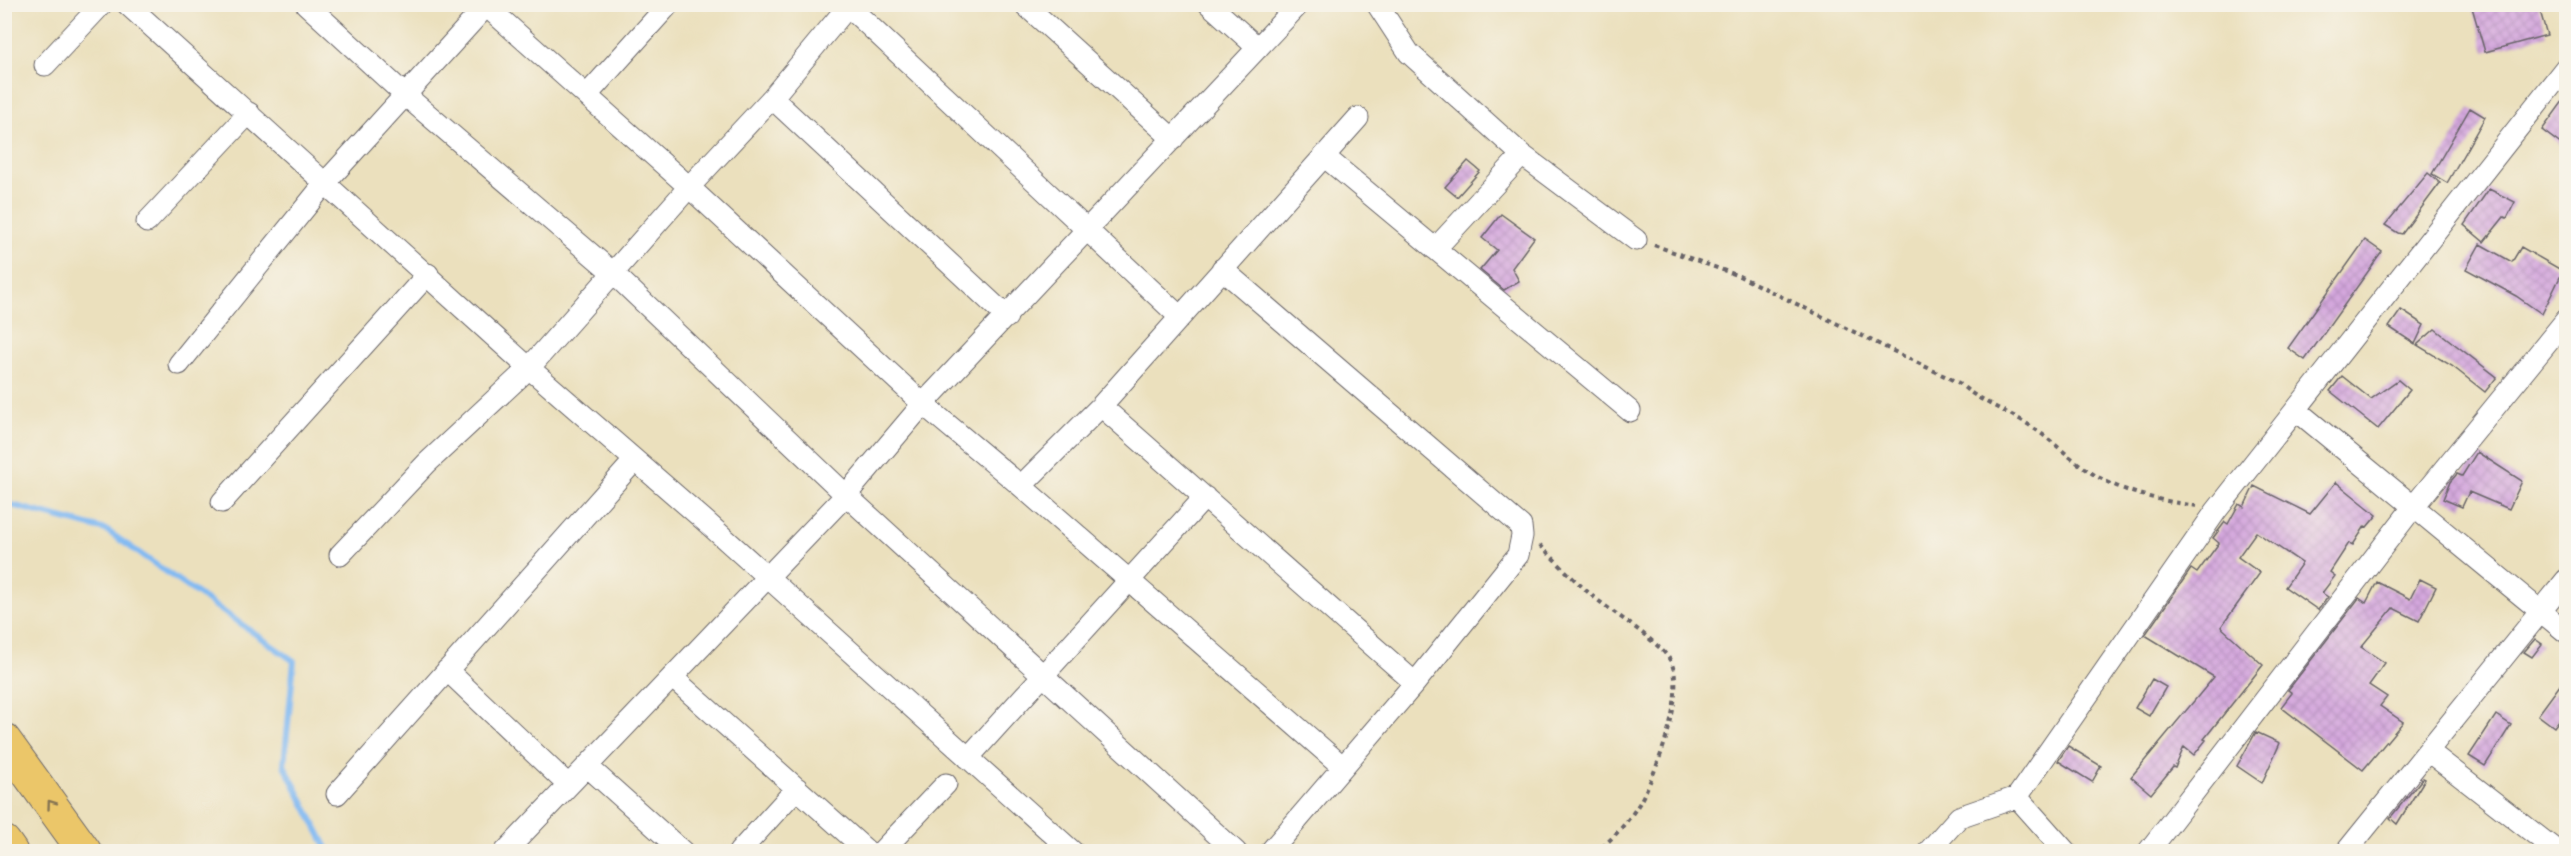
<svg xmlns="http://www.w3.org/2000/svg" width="2571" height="856" viewBox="0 0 2571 856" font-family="Mali,sans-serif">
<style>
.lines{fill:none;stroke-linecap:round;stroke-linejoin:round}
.stream{stroke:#82baf2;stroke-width:6}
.building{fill:url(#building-cross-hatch)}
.minor-casing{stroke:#686468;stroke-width:23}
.primary-casing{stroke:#686468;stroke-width:35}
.path{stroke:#686468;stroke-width:4;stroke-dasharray:4.5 4.5;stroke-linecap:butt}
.minor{stroke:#fff;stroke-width:21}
.primary{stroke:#ebc669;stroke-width:33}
.oneway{stroke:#867452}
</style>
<defs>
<pattern id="building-cross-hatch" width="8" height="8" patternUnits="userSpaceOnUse" patternTransform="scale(1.5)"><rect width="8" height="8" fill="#d4a7dd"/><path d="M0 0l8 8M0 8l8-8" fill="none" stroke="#b68fbf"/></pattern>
</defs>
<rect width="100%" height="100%" fill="#f7f3e8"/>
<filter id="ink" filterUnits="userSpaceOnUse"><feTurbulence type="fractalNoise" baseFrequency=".0167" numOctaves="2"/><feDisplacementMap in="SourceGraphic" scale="12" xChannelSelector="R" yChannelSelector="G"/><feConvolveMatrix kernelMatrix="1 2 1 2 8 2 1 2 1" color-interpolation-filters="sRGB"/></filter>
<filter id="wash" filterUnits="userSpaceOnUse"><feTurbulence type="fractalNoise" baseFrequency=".008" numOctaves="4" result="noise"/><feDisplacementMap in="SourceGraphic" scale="24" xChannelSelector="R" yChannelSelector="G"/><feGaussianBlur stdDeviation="1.35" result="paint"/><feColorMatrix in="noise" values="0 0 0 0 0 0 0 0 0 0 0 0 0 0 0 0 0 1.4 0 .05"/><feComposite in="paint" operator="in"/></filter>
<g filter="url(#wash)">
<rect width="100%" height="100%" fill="#ebe0bd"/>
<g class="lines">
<path class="stream" d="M4,503L106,530L294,661L284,765L329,852"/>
</g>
<g id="blocks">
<path class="building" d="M2471,4H2538L2547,35L2485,52Z
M2566,97V148L2542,130Z
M2470,108L2485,117L2447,183L2432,174Z
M1468,161L1480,171L1457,197L1445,187Z
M2428,173L2440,183L2402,234L2398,233L2385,225Z
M2489,189L2515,202L2507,218L2504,217L2484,242L2464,225Z
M1501,214L1534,238L1512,268L1519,281L1504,290L1480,270L1497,250L1482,238Z
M2365,240L2382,252L2305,360L2288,348Z
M2480,244L2512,262L2521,247L2563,271L2542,314L2516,296L2466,269Z
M2401,310L2424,325L2415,344L2389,327Z
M2435,329L2497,377L2485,392L2452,366L2417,345Z
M2342,376L2371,399L2398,380L2410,390L2378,429L2330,391Z
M2477,452L2522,481L2509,509L2469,492L2462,507L2443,499L2450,482L2457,474L2462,476Z
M2336,482L2377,515L2367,527L2365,526L2353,545L2349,543L2330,572L2335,576L2322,593L2328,597L2318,610L2285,587L2302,563L2256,532L2238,557L2260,573L2221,627L2263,665L2204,739L2206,740L2194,755L2184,747L2175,768L2173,767L2151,794L2131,777L2214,677L2145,635L2191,569L2197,573L2219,543L2213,538L2225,522L2228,524L2239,504L2244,507L2254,486L2310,514Z
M2420,579L2436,587L2419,621L2393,608L2361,647L2385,663L2369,685L2387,697L2380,706L2403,722L2363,770L2281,707L2292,693L2288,690L2359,598L2366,603L2377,582L2410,599Z
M2535,639L2542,644L2532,657L2524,652Z
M2566,677V711L2554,727L2538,715Z
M2152,679L2166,687L2149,716L2135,708Z
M2496,715L2511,725L2485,766L2469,756Z
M2256,732L2280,743L2262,783L2237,766Z
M2068,746L2101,766L2092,782L2058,761Z
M2423,778L2425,779L2397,824L2390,818Z"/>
</g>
</g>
<g filter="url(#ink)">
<use href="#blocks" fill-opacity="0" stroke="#686468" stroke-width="1.5"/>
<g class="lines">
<g class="minor-casing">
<path id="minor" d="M127,4L529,368L704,520L1073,852
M306,4L405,95L612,272L846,495L1236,852
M484,4L689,187L923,404L1021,486L1343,767
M846,4L1180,317
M1024,4L1173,139
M1209,4L1258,48
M1377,4L1409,53L1522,155L1636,240
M45,65L102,4
M587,95L669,4
M772,98L1007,317
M1325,157L1630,411
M147,222L249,113
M1435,249L1522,155
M179,364L326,182L488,4
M1101,406L1415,683L1518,555L1522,536L1521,526L1222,269
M2296,410L2566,632
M1021,486L1101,406L1358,118
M222,502L428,274
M340,555L427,463L529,368L689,187L772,98L850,4
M447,670L568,785
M672,677L868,852
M2428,751L2558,852
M968,758L1205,497
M587,766L683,852
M337,794L635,460
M2017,797L2066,852
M505,852L846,495L923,404L1299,4
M739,852L797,788
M881,852L946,784
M1270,852L1415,683
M1928,852L1959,817L2017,797L2216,511L2566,67
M2148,852L2414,506L2566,320
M2346,852L2566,580"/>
</g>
<g class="primary-casing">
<path id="primary" d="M4,740L85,852
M4,842L11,852"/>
</g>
<path class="path" d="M1654,245L1739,276L1959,383C1978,401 2003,409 2026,423C2052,439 2073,463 2100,478C2131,495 2163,501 2197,506
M1540,545C1556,561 1572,578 1589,593C1608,610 1658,640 1670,660C1688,692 1656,774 1639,804C1628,822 1613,838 1597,852"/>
<use href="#minor" class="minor"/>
<use href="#primary" class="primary"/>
</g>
<defs><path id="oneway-chevron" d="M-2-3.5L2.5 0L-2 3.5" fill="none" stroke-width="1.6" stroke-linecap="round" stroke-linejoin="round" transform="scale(1.5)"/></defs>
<use class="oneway" href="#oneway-chevron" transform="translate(51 804) rotate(-126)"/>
</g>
<rect width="2571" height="856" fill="none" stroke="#f7f3e8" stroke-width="24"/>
</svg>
